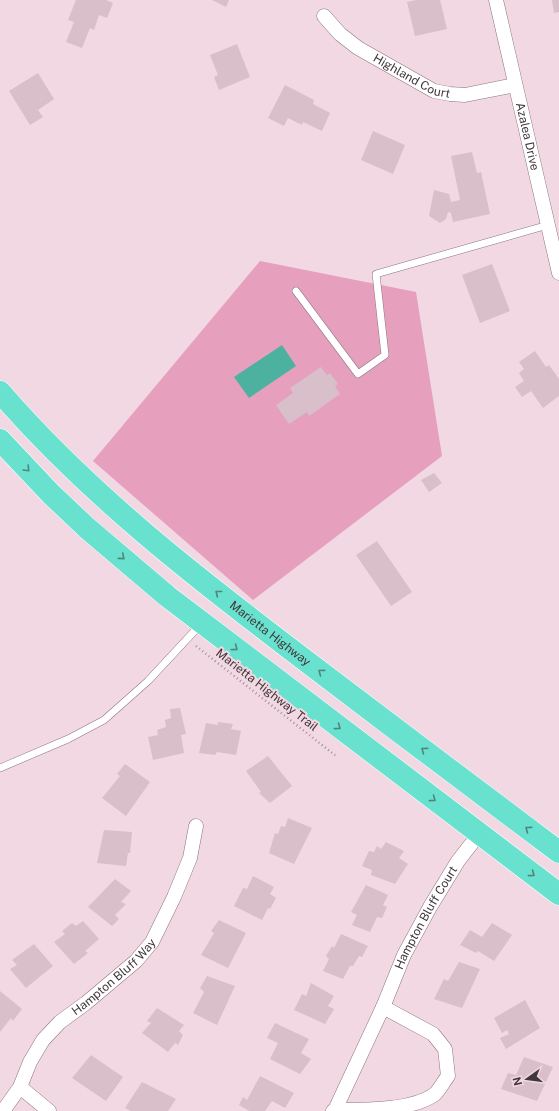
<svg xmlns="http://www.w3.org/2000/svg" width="559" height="1111" viewBox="0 0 559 1111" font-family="'Public Sans',sans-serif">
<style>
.green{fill:#e69fbd}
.water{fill:#4cb19e}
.building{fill:#d8bfc9}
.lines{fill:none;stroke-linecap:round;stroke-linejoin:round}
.service-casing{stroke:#8c757e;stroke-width:8}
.minor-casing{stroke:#8c757e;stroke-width:15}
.trunk-casing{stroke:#fff;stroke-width:23}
.path{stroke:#a49198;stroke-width:2.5;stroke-dasharray:1 3;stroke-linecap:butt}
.service{stroke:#fff;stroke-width:7}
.minor{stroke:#fff;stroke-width:14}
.trunk{stroke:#68e2ce;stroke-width:22}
.oneway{stroke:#53847d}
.labels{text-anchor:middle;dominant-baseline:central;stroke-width:4;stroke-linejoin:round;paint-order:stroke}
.street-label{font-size:12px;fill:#42373b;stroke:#f2d8e2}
</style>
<rect width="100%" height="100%" fill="#f2d8e2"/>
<path class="green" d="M260,261L416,292L442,456L253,600L93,461Z"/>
<path class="water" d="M282,345L296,366L249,398L234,377Z"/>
<path class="building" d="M76,0H106L113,3L107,18L99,15L94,30L90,28L82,48L66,42L74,22L68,20Z
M212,0H229L226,7Z
M416,0H440L447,29L415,36L407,2Z
M552,0H559V12L554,13Z
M237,44L250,77L219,90L214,77L218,75L210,55Z
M38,73L54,99L38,110L43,117L30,125L9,91Z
M285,85L314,100L313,104L330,113L322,131L303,122L302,125L288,118L284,126L268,118Z
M373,131L405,145L393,174L361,160Z
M472,152L477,173L481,172L490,214L453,222L451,213L448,212L446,219L440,223L429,216L434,190L449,194L451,202L460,200L451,156Z
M492,264L510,311L480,323L462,275Z
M535,351L546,367L549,365L559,379V396L543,408L531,391L522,397L515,387L524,381L519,373L524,369L519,362Z
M321,367L327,375L330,373L338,384L335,386L340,394L309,416L307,412L289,424L276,405L293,393L290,388Z
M434,473L442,483L429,492L421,480Z
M377,541L412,592L391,606L356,555Z
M180,708L186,734L181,735L184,753L153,760L148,737L158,735L157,730L166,727L165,720L171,718L170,709Z
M218,722L233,724L231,729L241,731L236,755L217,752L215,755L199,753L206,723L218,725Z
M268,756L292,786L270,803L259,793L261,792L246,771Z
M125,764L150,782L126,816L102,798L120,776L117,774Z
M288,818L312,828L294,864L269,853L275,833L278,834L281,826L285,827Z
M104,830L132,832L130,853H128L126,866L97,863Z
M386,842L404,851L399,858L408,864L395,884L371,875L372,870L362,866L369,851L374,852L377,846L381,849Z
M253,876L274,887L270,894L276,898L270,909L268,908L262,920L234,906L243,888L247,889Z
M115,879L131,891L121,902L126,904L115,915L119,919L112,926L88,907Z
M366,885L388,895L383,905L387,907L382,918L377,917L370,932L352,925L357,915L351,912Z
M219,920L246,933L228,968L201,955L214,933L211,931Z
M83,921L99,939L85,951L88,953L74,964L54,942L65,934L62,931L72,923L76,926Z
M492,923L512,935L494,961L478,951L476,953L460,945L470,930L482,937Z
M341,934L368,946L362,957L359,956L353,966H350L343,979L323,971L329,959L326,956L332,946L334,948Z
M34,944L53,966L26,988L10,969L17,965L12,960Z
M459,962L480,969L462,1008L434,999L444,979L448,981Z
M207,976L235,986L217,1025L193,1013L204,992L200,988Z
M311,983L334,996L328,1006L334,1009L325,1024L294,1010L302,994L306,996Z
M0,991L22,1009L13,1021L11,1018L0,1032Z
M525,1000L540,1028L506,1049L500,1038L509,1034L507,1030L502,1033L494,1018Z
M157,1008L184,1025L179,1031L183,1035L178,1045L175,1043L168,1052L142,1033L151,1023L147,1021Z
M275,1023L309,1039L301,1053L311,1059L300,1074L270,1059L278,1043L267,1038Z
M91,1055L123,1077L106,1101L72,1078Z
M524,1057L553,1067L537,1101L501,1089L508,1073L516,1075Z
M260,1076L294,1093L285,1108L272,1101L265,1111H249L239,1105L243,1097L247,1100Z
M142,1082L176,1099L168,1111H131L125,1108Z"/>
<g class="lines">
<g class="service-casing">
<path id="service" d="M296,291L358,374L385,355L376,274L548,225
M0,768L68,739L104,720L148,681L201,624"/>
</g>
<g class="minor-casing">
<g id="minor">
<path id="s1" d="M496,0L559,273"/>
<path id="s2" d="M324,16L340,34L358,48L434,91L450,94L465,95L515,85"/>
<path d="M20,1087L49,1111"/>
<path id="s3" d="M335,1110L383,1007L404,955L430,907L458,861L479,834"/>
<path id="s4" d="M3,1111L20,1087L30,1062L43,1040L60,1022L86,1003L136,961L152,942L174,897L190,858L196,826"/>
<path d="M333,1111L335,1110C363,1110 412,1111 435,1094C440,1089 444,1081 448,1076L445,1049L433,1034L383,1007"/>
</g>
</g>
<g class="trunk-casing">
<g id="trunk">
<path id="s5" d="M0,392C89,495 198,579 306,661C390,725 475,789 559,852"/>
<path d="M0,440L51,494L87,528L167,596L559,894"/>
</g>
</g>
<path class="path" d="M196,646L336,756"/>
<use href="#service" class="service"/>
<use href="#minor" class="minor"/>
<use href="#trunk" class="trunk"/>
</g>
<defs><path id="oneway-chevron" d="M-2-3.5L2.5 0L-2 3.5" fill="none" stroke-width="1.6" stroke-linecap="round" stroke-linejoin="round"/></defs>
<g class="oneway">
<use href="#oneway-chevron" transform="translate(27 469) rotate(46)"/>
<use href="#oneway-chevron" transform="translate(122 557) rotate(40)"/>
<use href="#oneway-chevron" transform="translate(218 593) rotate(-142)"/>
<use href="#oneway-chevron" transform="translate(235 648) rotate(37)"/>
<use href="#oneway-chevron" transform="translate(321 672) rotate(-143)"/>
<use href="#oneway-chevron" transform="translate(338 727) rotate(37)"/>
<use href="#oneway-chevron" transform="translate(424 750) rotate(-143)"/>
<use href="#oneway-chevron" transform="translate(433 799) rotate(37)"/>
<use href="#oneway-chevron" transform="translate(528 829) rotate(-143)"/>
<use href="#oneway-chevron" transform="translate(532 874) rotate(37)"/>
</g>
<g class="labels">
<g class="street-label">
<text stroke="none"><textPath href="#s2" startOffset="108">Highland Court</textPath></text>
<text stroke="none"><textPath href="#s1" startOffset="140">Azalea Drive</textPath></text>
<text stroke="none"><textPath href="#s5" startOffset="363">Marietta Highway</textPath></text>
<text transform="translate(267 690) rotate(38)">Marietta Highway Trail</text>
<text stroke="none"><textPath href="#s3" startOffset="213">Hampton Bluff Court</textPath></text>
<text stroke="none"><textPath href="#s4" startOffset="177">Hampton Bluff Way</textPath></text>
</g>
</g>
<g transform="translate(527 1079) rotate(256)" stroke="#f2d8e2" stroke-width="3" paint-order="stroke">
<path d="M0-3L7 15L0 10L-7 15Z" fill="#42373b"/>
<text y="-6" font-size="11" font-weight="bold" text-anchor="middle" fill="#42373b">N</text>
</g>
</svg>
